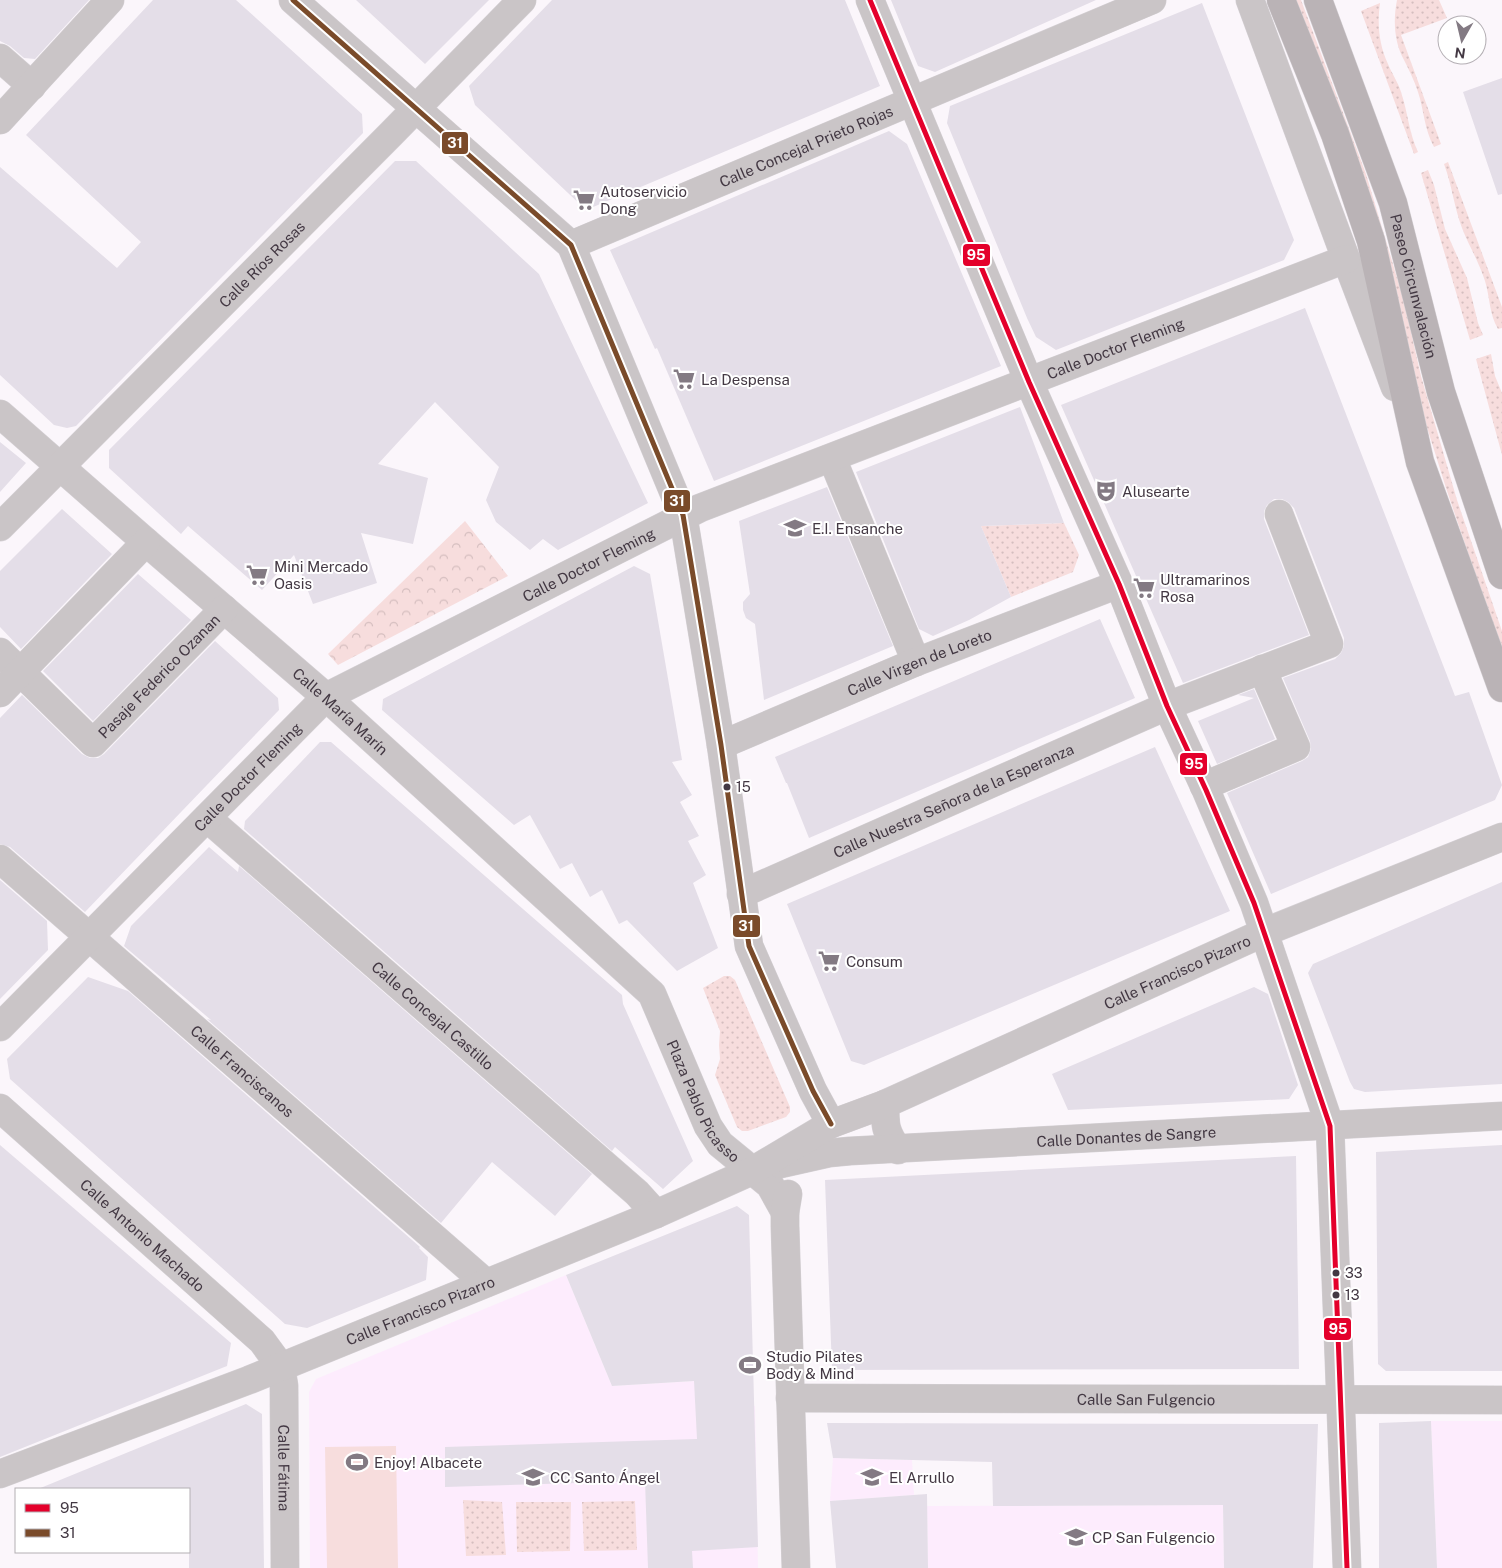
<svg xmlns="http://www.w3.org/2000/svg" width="1502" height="1568" viewBox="0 0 1502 1568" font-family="'Public Sans',sans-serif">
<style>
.built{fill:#fdecfd}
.grass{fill:url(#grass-dots)}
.forest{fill:url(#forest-crowns)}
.pitch{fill:#f7dddd}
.building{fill:#e4dee8}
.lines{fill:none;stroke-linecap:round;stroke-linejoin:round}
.minor-casing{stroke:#d5d1d5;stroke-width:29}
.major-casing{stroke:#d5d1d5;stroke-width:29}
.minor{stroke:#cac5c7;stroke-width:28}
.major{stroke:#bab3b6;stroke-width:28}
.bus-1-casing{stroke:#fff;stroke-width:9}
.bus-2-casing{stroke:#fff;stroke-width:9}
.bus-1{stroke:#e4002b;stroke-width:5}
.bus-2{stroke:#7a4b2a;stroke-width:5}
.bus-dot{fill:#433843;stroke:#fff;stroke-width:2}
.labels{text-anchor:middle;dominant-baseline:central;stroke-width:4;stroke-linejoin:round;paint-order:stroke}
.bus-label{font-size:14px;fill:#433843;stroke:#fff;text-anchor:start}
.street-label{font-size:15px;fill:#433843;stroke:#fff}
.poi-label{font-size:15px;fill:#433843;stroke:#fff;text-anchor:start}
.line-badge{stroke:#fff;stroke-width:2}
.badge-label{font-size:14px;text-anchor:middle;font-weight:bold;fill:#fff}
</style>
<defs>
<pattern id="grass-dots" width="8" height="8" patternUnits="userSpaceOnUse" patternTransform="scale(1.25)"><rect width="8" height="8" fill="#f7dddd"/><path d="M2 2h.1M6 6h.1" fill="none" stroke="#d5bebf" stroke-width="1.8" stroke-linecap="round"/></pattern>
<pattern id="forest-crowns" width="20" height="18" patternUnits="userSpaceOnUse" patternTransform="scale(1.25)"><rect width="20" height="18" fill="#f7dddd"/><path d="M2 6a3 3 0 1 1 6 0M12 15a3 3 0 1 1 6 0" fill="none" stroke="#d5bebf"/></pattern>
</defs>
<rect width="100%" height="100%" fill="#fbf6fb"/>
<path class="built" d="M566,1275L612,1386L712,1380L723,1407L755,1406L758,1568H310L309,1392L316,1379Z
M1431,1421H1502V1568H1437Z
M833,1458L912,1460L914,1495L830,1501Z
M1223,1505L1224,1568H928L927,1506Z"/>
<path class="grass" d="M1293,0H1301L1366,174L1404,301L1421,376L1457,500L1502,631V653L1446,488Z
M1397,0H1439L1447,18L1401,35L1441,144L1434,147C1424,129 1424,110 1418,92C1414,80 1409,70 1404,60C1394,42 1393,20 1397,0Z
M1380,3C1377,24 1379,45 1388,64C1392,74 1398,82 1401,92C1408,113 1409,133 1418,152L1414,154L1361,11Z
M1448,162L1502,307V328L1498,329C1489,314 1490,297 1485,281C1479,262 1469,246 1462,228C1454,207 1452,185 1444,164Z
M1428,170L1434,185L1445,229L1467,278L1478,323L1483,335L1470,340L1421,173Z
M1491,354L1495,376L1502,393V455L1476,359Z
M1064,523L1079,555L1073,572L1011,597L981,526Z
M724,976H730L735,980L790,1107V1112L786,1117L748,1131H742L737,1127L715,1075L720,1059L719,1045L720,1031L703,988Z
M463,1500L502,1502L506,1555L466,1556Z
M635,1501L637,1550L584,1551L582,1502Z
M516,1502H571L570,1551L517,1552Z"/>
<path class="forest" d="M465,521L508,576L338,665L328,654Z"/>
<path class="pitch" d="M396,1446L398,1568H327L325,1447Z"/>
<path class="building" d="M0,0H89L35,59L24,58L10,46L0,41Z
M153,0H236L362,114L363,133L76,426L67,428L54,425L0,375V167L117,268L141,242L26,135Z
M356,0H489L425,64Z
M552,0H845L880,86L586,210L475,105L469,86Z
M891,0H1096L935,72L918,66Z
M1202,3L1294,240L1284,260L1056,350L1036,337L1027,318L947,123L950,106Z
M1502,78V194L1498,195L1463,92Z
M889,131L907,144L1001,366L714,481L657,348L655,349L610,250Z
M395,161H416L539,274L648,503L558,550L543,539L530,550L496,522L486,500L499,467L435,402L378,464L428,478L413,544L361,533L377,583L313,604L294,555L262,590L188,526L181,534L109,468V450Z
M1305,308L1455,696L1469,692L1502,785L1495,800L1271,894L1227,793L1302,761L1308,757L1311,749L1310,741L1283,678L1335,659L1341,653L1344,646V638L1294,508L1288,502L1282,499H1274L1267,505L1264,511V519L1309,635L1183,683L1061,405Z
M1020,407L1064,523L981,526L1011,597L969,620L933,636L919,629L856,472Z
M0,442L26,463L0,492Z
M827,487L893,646L764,700L755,624L746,618L743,610V602L750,594L739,521Z
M62,509L112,554L21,649L0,627V571Z
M634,566L650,574L682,760L672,762L692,795L680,802L699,836L688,841L706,875L693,883L718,948L677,971L627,920L619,924L602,890L590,897L572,863L560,869L530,815L514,825L382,710L383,699Z
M138,574L191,620L93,721L43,671Z
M1100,619L1135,698L809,838L787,783H786L775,757Z
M215,641L278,698L279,710L85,912L10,847L0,844V718L22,695L82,754L90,758H98L104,754Z
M1254,689L1275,739L1217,764L1198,721L1254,698L1238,695Z
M320,742H331L622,995L623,1004L693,1161L663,1189L615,1147L612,1151L244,829L245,821Z
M1155,747L1230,911L864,1065L851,1061L787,904Z
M209,847L238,872L239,866L592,1174L555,1216L492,1162L441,1223L207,1019L211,1020L124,946L131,926Z
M0,880L47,921L48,950L0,999Z
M1502,882V1084L1365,1092L1354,1089L1350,1082L1308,973L1313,964Z
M88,977L128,991L420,1247L419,1248L428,1257L426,1280L307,1328L285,1324L37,1103L10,1079L7,1059Z
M1254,987L1268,994L1298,1085L1289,1099L1068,1110L1052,1074Z
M0,1145L231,1343L227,1366L0,1457Z
M1502,1145V1371H1386L1378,1364L1376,1152Z
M1296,1156L1299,1369L832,1370L825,1180Z
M737,1206L749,1215L758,1547L692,1551L693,1568H648L645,1481L445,1487V1447L697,1439L694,1381L612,1386L566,1275Z
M246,1404L262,1414L264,1568H189V1489H38Z
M1431,1421L1437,1568H1379V1423Z
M827,1423L1318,1424L1313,1568H1224L1223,1505L993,1506L992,1462L833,1458Z
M927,1494L928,1568H836L830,1501Z"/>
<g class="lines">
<g class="minor-casing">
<g id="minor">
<path d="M293,0L571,245L683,515L721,745L749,946L813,1091L831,1124"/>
<path d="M870,0L1029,382L1119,584L1167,706L1206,790L1254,903L1330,1126L1347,1568"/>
<path d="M1250,0L1346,259L1395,387"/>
<path d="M0,58L32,86"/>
<path d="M0,120L110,0"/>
<path id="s1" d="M571,245L1152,0"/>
<path id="s2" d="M0,414L146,542L326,697L652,994L708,1126L720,1144L770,1185L785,1212"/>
<path d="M832,458L916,662"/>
<path id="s3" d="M0,527L391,134L522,0"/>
<path id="s4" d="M0,652L93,743L224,609"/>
<path d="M0,693L146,542"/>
<path id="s5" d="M721,745L916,662L1119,584"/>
<path d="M1204,786L1296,747L1262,669"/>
<path id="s6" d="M207,818L637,1193L656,1214"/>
<path id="s7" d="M0,859L486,1283"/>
<path id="s8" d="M741,894L1167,706L1329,644L1279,514"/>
<path id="s9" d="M0,1027L326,697L700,508L1346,259"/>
<path d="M885,1104C885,1126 885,1131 898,1150"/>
<path id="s10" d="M0,1108L262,1341L281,1367L284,1386L285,1568"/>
<path id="s11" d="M780,1164L829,1153L850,1151L1502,1116"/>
<path d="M788,1194L785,1212V1226L796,1568"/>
<path id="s12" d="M790,1398L1502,1400"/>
<path id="s13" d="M0,1474L249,1380L656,1214L752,1171L831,1124L885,1104L1265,932L1502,837"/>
</g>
</g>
<g class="major-casing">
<g id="major">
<path d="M1281,0L1335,134L1371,241L1420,462L1502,688"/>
<path id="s14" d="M1318,0L1393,203L1441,392L1502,575"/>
</g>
</g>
<use href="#minor" class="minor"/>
<use href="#major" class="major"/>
<g class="bus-1-casing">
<path id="bus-1" d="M870,0L1029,382L1119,584L1167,706L1206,790L1254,903L1330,1126L1347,1568"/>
</g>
<g class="bus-2-casing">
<path id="bus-2" d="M293,0L571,245L683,515L721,745L749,946L813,1091L831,1124"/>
</g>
<use href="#bus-1" class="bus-1"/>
<use href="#bus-2" class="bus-2"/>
</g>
<defs>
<g id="supermarket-bare" transform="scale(1.725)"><path d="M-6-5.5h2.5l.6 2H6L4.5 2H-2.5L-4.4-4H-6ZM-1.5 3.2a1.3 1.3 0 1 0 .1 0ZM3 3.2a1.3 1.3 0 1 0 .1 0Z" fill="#837a83" stroke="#fff" stroke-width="2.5" paint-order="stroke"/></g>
<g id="theatre-bare" transform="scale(1.725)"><path d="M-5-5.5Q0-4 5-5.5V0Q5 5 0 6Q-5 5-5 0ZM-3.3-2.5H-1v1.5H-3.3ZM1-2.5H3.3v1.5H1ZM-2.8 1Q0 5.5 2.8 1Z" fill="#837a83" stroke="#fff" stroke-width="2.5" paint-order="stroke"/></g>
<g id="school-bare" transform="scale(1.725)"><path d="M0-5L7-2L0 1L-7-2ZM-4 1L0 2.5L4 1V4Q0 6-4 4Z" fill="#837a83" stroke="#fff" stroke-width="2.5" paint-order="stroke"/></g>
<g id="stadium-bare" transform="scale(1.725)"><path d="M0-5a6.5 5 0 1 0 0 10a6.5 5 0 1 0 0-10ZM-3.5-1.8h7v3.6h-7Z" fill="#837a83" stroke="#fff" stroke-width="2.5" paint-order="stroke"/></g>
</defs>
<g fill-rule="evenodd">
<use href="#supermarket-bare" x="584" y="200"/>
<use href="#supermarket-bare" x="684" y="379"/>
<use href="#theatre-bare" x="1106" y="491"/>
<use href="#school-bare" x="795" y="528"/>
<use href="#supermarket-bare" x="257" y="575"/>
<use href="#supermarket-bare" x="1144" y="588"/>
<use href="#supermarket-bare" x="829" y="961"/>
<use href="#stadium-bare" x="750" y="1365"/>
<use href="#stadium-bare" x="357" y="1462"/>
<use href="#school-bare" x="533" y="1477"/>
<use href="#school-bare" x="872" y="1477"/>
<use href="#school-bare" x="1076" y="1537"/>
</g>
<g class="bus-dot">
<circle cx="727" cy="787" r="4.5"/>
<circle cx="1336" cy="1273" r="4.5"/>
<circle cx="1336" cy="1295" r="4.5"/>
</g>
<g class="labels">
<g class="bus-label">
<text x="736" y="787">15</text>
<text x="1345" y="1273">33</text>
<text x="1345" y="1295">13</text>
</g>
<g class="street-label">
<text stroke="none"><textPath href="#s1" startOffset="255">Calle Concejal Prieto Rojas</textPath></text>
<text stroke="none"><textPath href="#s3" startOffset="371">Calle Ríos Rosas</textPath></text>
<text stroke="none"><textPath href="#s14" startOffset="302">Paseo Circunvalación</textPath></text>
<text stroke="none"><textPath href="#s9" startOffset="1328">Calle Doctor Fleming</textPath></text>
<text stroke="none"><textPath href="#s9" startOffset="758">Calle Doctor Fleming</textPath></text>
<text stroke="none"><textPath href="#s5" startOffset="215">Calle Virgen de Loreto</textPath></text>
<text stroke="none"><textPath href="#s4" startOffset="224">Pasaje Federico Ozanan</textPath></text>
<text stroke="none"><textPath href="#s2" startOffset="452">Calle María Marín</textPath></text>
<text stroke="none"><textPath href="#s9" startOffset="352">Calle Doctor Fleming</textPath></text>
<text stroke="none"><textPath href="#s8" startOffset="232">Calle Nuestra Señora de la Esperanza</textPath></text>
<text stroke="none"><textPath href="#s13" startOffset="1281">Calle Francisco Pizarro</textPath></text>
<text stroke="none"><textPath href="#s6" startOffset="300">Calle Concejal Castillo</textPath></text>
<text stroke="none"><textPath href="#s7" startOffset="322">Calle Franciscanos</textPath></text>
<text stroke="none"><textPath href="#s2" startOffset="992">Plaza Pablo Picasso</textPath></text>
<text stroke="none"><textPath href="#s11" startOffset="348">Calle Donantes de Sangre</textPath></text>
<text stroke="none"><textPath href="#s10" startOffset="191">Calle Antonio Machado</textPath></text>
<text stroke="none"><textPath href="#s13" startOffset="451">Calle Francisco Pizarro</textPath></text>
<text stroke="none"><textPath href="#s12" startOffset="356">Calle San Fulgencio</textPath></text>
<text stroke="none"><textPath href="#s10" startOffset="484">Calle Fátima</textPath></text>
</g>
<g class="poi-label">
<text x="600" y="191">Autoservicio<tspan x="600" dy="17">Dong</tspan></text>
<text x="701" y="379">La Despensa</text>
<text x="1122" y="491">Alusearte</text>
<text x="812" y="528">E.I. Ensanche</text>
<text x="274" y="566">Mini Mercado<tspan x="274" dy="17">Oasis</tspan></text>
<text x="1160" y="579">Ultramarinos<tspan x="1160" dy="17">Rosa</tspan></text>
<text x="846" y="961">Consum</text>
<text x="766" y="1356">Studio Pilates<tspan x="766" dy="17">Body &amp; Mind</tspan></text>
<text x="374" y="1462">Enjoy! Albacete</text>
<text x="550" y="1477">CC Santo Ángel</text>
<text x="889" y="1477">El Arrullo</text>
<text x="1092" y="1537">CP San Fulgencio</text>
</g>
</g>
<g class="line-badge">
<rect x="441" y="131" width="28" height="24" rx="5" fill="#7a4b2a"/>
<rect x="962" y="243" width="29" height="24" rx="5" fill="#e4002b"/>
<rect x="663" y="489" width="28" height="24" rx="5" fill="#7a4b2a"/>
<rect x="1179" y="752" width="29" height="24" rx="5" fill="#e4002b"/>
<rect x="732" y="914" width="29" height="24" rx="5" fill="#7a4b2a"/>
<rect x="1323" y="1317" width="29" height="24" rx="5" fill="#e4002b"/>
</g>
<g class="badge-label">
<text x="455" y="148">31</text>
<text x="976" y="260">95</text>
<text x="677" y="506">31</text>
<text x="1194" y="769">95</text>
<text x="746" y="931">31</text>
<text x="1338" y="1334">95</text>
</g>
<rect x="15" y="1488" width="175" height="65" fill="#ffffff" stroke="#b4afb4"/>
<rect x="25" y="1504" width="25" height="8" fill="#e4002b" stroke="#b4afb4"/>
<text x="60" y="1513" font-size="15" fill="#433843">95</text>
<rect x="25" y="1529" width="25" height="8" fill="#7a4b2a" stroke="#b4afb4"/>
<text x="60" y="1538" font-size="15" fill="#433843">31</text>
<g transform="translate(1462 40) rotate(188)"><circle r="24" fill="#ffffff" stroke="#b4afb4"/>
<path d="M0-4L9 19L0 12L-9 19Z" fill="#837a83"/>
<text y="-8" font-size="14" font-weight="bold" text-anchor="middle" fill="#433843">N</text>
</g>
</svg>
